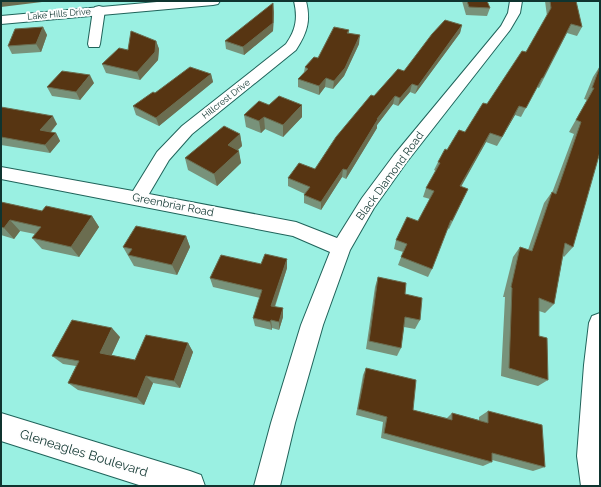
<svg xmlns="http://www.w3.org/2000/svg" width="601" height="487" viewBox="0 0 601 487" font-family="Raleway,sans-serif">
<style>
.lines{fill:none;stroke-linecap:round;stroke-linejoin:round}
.minor-casing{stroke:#1f635a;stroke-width:2}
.tertiary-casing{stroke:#1f635a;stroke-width:2}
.minor{fill:#fff;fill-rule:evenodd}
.tertiary{fill:#fff;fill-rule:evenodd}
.wall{fill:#78927a}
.shaded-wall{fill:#6b6d50}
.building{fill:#573512;stroke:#6b6d50}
.labels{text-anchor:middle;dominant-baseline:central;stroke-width:4;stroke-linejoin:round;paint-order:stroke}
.far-street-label{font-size:9px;fill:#0f342f;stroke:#fefefe}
.street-label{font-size:11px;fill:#0f342f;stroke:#fefefe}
.near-street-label{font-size:13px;fill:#0f342f;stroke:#fefefe}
</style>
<rect width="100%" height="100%" fill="#9af0e2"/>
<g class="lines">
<g class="minor-casing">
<path id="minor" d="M294,1H306C311,21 307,33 296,50L192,134L169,160L149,194L296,222L337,238L362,198L394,155L501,26L508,13L510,1H522L520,13L510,30L406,163L374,208L350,250L323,325L295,423L280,486H254L271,423L301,325L330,252L293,236L1,179V167L133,191L157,152L182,126L286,44C296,30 298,18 294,1Z
M99,6L103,7L105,10L100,44L99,47H89L88,44L93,10L95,7Z
M600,313V486H581L577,456L584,365L589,323L592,316Z"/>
</g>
<g class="tertiary-casing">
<path id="tertiary" d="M168,1H220L218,4L213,5L1,24V16Z
M1,413L190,471L201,475L205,486H142L1,441Z"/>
</g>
<use href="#minor" class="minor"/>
<use href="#tertiary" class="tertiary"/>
</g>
<path class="wall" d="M462,1H487L490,8L487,16L466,15Z
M545,1H576L582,27L577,36L567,33L539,88L537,87L521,117L515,115L497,146L486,142L461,187L468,189L449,229L447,228L432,269L428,277L398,265L403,252L394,249L396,240L418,221L430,199L423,197L426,188L436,171L434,170L438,162L447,150L465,132L487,104L526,52L547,16Z
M274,12L273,31L244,55L226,49L225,41Z
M462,25L460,33L415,94L410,92L398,106L393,104L377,125V128L346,179L342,177L321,210L304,203V195L305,194L288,186V178L315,169L374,96L404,71Z
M43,27L47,35L41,52L12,54L8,46Z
M349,30V33L359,44L344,76L333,89L325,87L319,95L298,87V79L304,72L305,67L318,58Z
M156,41L159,49L158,60L140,80L106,73L102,64L128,50Z
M600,66L573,247L564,257L563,256L554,304L545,313L539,311V336L548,380L538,386L501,376L505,297H503L513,257L520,247L528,250L544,203L552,192V193L574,134L569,132L587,100L584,99L593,77Z
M211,74L213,82L159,126L136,115L133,106L155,93Z
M94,83L80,100L52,96L47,87Z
M1,107L57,124L51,132L56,133L60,141L50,153L1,145Z
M244,115L302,117L283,137L265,129L261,133L246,127Z
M240,134L242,146L238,150L241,163L217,186L188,170L185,158Z
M1,202L42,211L92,216L99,227L79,257L42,249L32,238L35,234L20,231L14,239L1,235Z
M186,236L190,247L177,275L134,266L123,247Z
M287,259V268L275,307L283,308V317L279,330L272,328V330L255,326L253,318L260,298L213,287L210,278L261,264Z
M378,277L405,294L420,320L415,329L404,327L401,348L397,356L366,349L375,287Z
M120,337L111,355L135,360L188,343L193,352L180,388L153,383L144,405L78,390L68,383L76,366L63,364L52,356Z
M366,368L413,410L447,418L452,413L479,420V417L488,411L545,467L533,471L492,460V462L483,466L381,438L383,422L356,415L363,375Z"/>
<path class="shaded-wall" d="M1,1H42V2L1,7Z
M273,3L274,12L273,31L244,55L243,47Z
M462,25L460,33L415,94L418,86Z
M43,27L47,35L41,52L36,44Z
M360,35L359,44L344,76L333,89L334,81Z
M156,41L159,49L158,60L140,80L137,72Z
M211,74L213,82L159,126L156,118Z
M90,75L94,83L80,100L76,92Z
M326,78L325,87L319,95V86Z
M412,84L410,92L398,106L400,98Z
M395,96L393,104L377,125V128L346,179L347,170L377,119Z
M302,105V117L283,137V125Z
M519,106L515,115L497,146L502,137Z
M53,116L57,124L45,138L40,130Z
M264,117L265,129L261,133L259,121Z
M56,133L60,141L50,153L45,145Z
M490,133L486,142L456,195L460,186Z
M240,134L242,146L230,157L228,145Z
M239,151L241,163L217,186L214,174Z
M343,169L342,177L321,210V202Z
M92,216L99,227L79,257L71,247Z
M10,220L20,231L14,239L4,228Z
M186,236L190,247L177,275L172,265Z
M287,259V268L272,314L271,306Z
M283,308V317L279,330V322Z
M271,320L272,328V330L270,322Z
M112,328L120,337L109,361L100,353Z
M188,343L193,352L180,388L174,381Z
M146,376L153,383L144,405L137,398Z"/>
<path class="building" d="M467,1H487L490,8L469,7Z
M550,1H576L582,27L571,24L543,78H542L526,108L519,106L502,137L490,133L460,186L468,189L452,221L451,220L432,269L401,257L407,244L396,240L407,217L418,221L434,191L426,188L440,163L438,162L445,149L447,150L459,130L465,132L483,103L487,104L522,51L526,52L551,8Z
M273,3V23L243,47L225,41Z
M445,20L462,25L418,86L412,84L400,98L395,96L377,119H378L347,170L343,169L321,202L304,195L310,187L288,178L299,163L315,169L336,137L371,95L374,96L398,69L404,71L432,34Z
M43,27L36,44L8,46L15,29Z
M334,27L349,30L347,33L360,35L345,68L334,81L326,78L319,86L298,79L308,69L305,67L314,57L318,58Z
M131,31L156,41L155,52L137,72L102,64L119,48L128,50Z
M600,66V152L573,247L565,243L554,304L539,298V336L547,338L548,380L509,368L512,288L511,287L520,247L532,251L552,192L556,194L581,122L576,120L594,88H592Z
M190,67L211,74L156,118L133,106L153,92L155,93Z
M62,71L90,75L76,92L47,87Z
M279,96L302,105L283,125L264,117L259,121L244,115L259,101L269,105Z
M1,107L53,116L40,130L56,133L45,145L1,137Z
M224,126L240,134L228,145L239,151L214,174L185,158Z
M1,202L42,211L46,206L92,216L71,247L32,238L41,227L10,220L4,228L1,227Z
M136,226L186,236L172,265L128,255L132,249L123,247Z
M265,254L287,259L271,306L283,308L279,322L271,320L270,322L253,318L262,290L210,278L221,255L261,264Z
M378,277L406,283L405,294L422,298L420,320L405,317L401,348L369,341Z
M72,320L112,328L100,353L135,360L146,335L188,343L174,381L146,376L137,398L68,383L79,361L52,356Z
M366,368L416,380L413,410L452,420V413L488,423V411L542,425L545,467L492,453V462L384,433L387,417L358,409Z"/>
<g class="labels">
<g class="far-street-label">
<text transform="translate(59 14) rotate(-5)">Lake Hills Drive</text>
<text transform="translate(226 99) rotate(-38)">Hillcrest Drive</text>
</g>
<g class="street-label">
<text transform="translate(390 176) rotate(-54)">Black Diamond Road</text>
<text transform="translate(173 205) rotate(11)">Greenbriar Road</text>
</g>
<g class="near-street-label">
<text transform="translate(84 453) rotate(17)">Gleneagles Boulevard</text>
</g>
</g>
<rect width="601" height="487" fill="none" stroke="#0f342f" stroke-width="4"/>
</svg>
